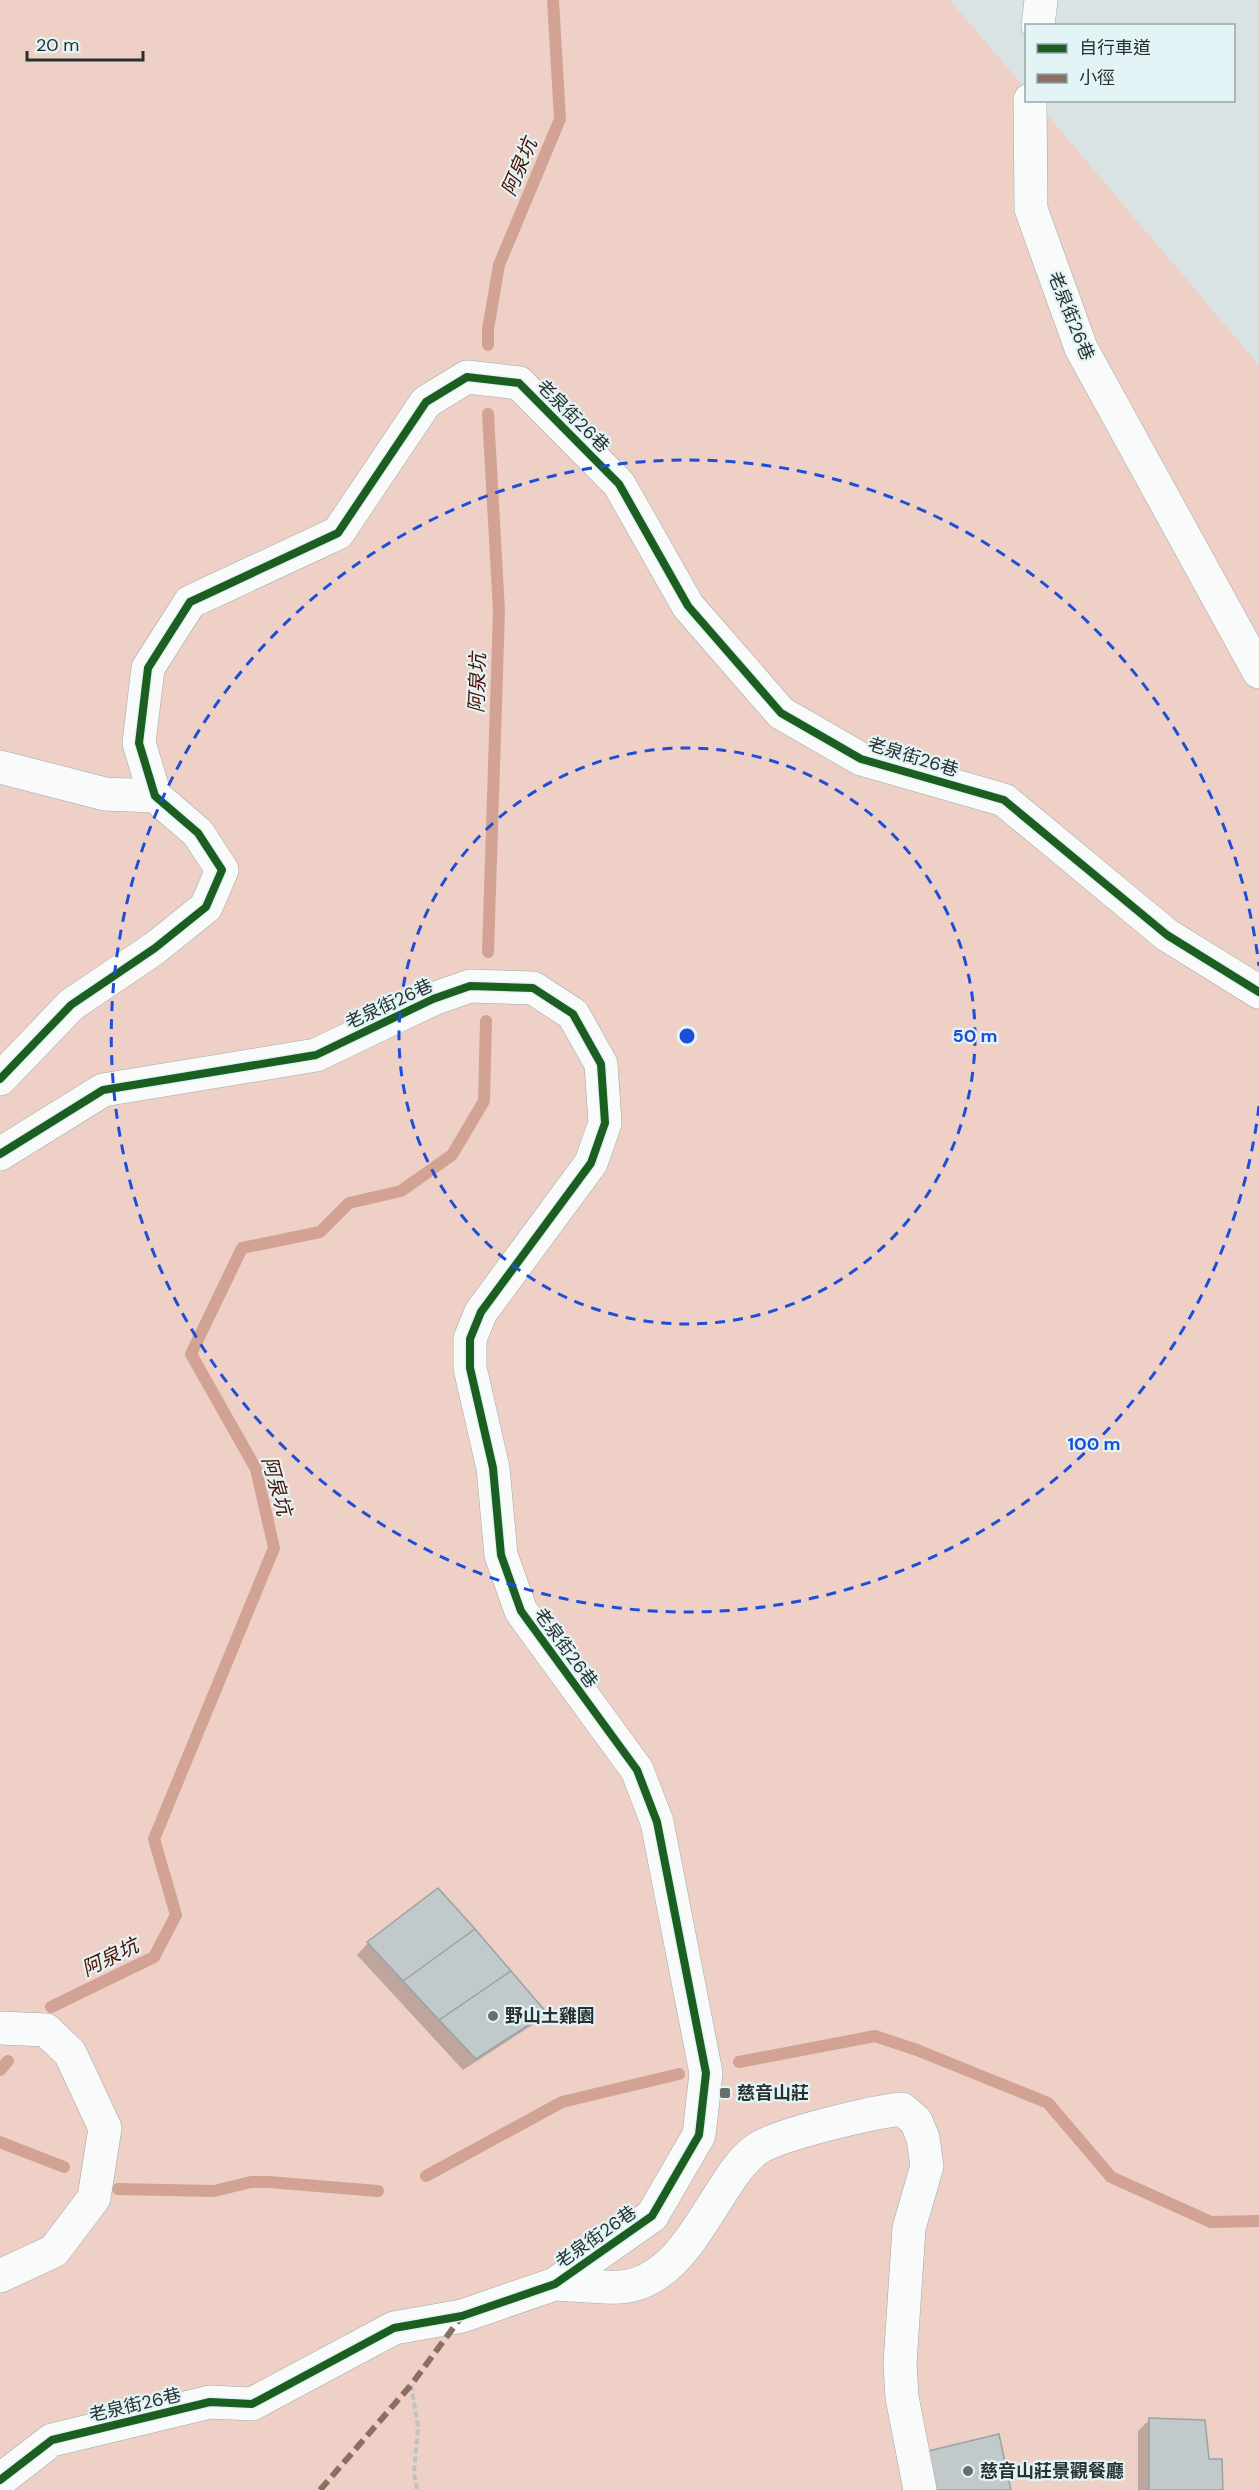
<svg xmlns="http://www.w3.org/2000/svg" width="1259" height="2490" viewBox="0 0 1259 2490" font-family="'DM Sans','Noto Sans TC',sans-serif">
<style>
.green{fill:#eed0c7}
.shadow{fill:#0003}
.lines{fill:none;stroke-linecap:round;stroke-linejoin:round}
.stream{stroke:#d2a395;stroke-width:12}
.building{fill:#c1c9ca;stroke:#9aa2a3;stroke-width:1.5}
.minor-casing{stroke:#a1a9a9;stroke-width:34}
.path{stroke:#c0c2c2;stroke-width:4;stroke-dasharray:6 3;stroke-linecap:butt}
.minor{stroke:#f9fbfb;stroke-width:33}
.quiet{stroke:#8d6e63;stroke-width:6;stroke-dasharray:12 6;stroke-linecap:butt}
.cycleway-casing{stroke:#e2f4f5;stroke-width:11}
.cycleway{stroke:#1b5e20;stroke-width:8}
.ring{fill:none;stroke:#1d4ed8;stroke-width:3;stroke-dasharray:10 8}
.poi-dot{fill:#676f6f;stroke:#e2f4f5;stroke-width:2}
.labels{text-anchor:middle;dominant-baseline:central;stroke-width:4.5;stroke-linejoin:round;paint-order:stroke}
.street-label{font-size:18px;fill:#293030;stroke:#e2f4f5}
.poi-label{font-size:18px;font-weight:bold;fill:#293030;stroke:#e2f4f5;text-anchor:start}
.water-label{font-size:20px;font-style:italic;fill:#501000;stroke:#e2f4f5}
.centre{fill:#1d4ed8;stroke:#e2f4f5;stroke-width:3}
.ring-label{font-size:18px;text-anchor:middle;font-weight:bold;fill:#1d4ed8;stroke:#e2f4f5;stroke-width:4.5;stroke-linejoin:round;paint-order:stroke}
</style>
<rect width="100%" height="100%" fill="#d9e3e4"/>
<path class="green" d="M0,0H950L1259,365V2490H0Z"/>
<path class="shadow" d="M368,1943L545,2013L534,2024L463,2070L357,1955Z
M1150,2419L1208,2461L1222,2490H1138V2431Z"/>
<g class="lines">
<path class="stream" d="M488,345V329L499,265L560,119L553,0
M488,414L499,611L488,952
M51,2007L154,1957L176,1915L154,1839L274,1548L256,1469L191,1354L242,1248L320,1232L349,1203L401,1191L452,1155L484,1101L486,1021
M739,2062L875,2036L917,2050L1048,2103L1111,2177L1211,2222L1259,2221
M0,2070L8,2061
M0,2142L64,2167
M426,2176L562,2102L679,2074
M118,2189L214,2191L251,2182H269L378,2191"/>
</g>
<path class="building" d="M438,1888L475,1929L403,1981L367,1942Z
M475,1929L511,1971L439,2020L403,1981Z
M511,1971L547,2013L476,2059L439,2020Z
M1149,2418L1205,2420L1209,2459H1222L1223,2490H1149Z
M999,2434L1011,2490H932L924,2452Z"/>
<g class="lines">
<g class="minor-casing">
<path id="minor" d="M1038,26L1041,0
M1030,100L1031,209L1081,348L1259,672
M0,767L105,794L155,796
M0,1079L71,1005L155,948L206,907L222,870L198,833L155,796L139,743L148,668L190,602L338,533L426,402L467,377L519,383L619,484L688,606L781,713L861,759L1004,800L1167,935L1259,992
M0,1154L103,1090L316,1055L433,999L470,986L533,988L573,1014L601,1064L605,1123L591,1163L481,1312L470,1339V1368L493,1468L501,1555L521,1611L637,1770L657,1822L706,2073L699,2135L652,2216L555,2284L462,2316L394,2328L252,2404L210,2402L52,2440L0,2480
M0,2028L46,2030L70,2053L105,2128L94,2198L54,2251L0,2276
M555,2284C576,2285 598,2288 619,2287C667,2285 694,2235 717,2199C729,2181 739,2162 757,2149C779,2134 873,2112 902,2109L916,2121L923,2138L927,2166L909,2228L900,2364L902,2397L920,2490"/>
</g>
<path class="path" d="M411,2385L418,2426L414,2473L417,2490"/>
<use href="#minor" class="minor"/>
<path class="quiet" d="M320,2490L411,2385L462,2316"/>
<g class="cycleway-casing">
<path id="cycleway" d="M0,1079L71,1005L155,948L206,907L222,870L198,833L155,796L139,743L148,668L190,602L338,533L426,402L467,377L519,383L619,484L688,606L781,713L861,759L1004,800L1167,935L1259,992
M0,1154L103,1090L316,1055L433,999L470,986L533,988L573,1014L601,1064L605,1123L591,1163L481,1312L470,1339V1368L493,1468L501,1555L521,1611L637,1770L657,1822L706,2073L699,2135L652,2216L555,2284L462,2316L394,2328L252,2404L210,2402L52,2440L0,2480"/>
</g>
<use href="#cycleway" class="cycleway"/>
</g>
<g class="ring">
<circle cx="687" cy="1036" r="288"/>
<path d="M1259 1106A576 576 0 1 1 1259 966"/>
</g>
<g class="poi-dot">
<circle cx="493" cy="2016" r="6"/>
<rect x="719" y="2087" width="12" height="12" rx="3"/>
<circle cx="968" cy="2471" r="6"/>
</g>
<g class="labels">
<g class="street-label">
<text transform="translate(1071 316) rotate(68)">老泉街26巷</text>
<text transform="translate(573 416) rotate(45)">老泉街26巷</text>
<text transform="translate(913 757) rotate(17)">老泉街26巷</text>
<text transform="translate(389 1004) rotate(-25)">老泉街26巷</text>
<text transform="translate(566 1648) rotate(54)">老泉街26巷</text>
<text transform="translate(596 2237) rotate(-35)">老泉街26巷</text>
<text transform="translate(135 2405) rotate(-13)">老泉街26巷</text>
</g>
<g class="poi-label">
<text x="505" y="2016">野山土雞園</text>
<text x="737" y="2093">慈音山莊</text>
<text x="980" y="2471">慈音山莊景觀餐廳</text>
</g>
<g class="water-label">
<text transform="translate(519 167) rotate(-67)">阿泉坑</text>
<text transform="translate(477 683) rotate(-88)">阿泉坑</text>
<text transform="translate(277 1486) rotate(74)">阿泉坑</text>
<text transform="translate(110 1957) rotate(-26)">阿泉坑</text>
</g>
</g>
<circle cx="687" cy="1036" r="9" class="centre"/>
<g class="ring-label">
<text x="975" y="1042">50 m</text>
<text x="1094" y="1450">100 m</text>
</g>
<rect x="1025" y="24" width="210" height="78" fill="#e2f4f5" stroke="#98a6a6" stroke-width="1.5"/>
<rect x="1037" y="44" width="30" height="9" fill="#1b5e20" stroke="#98a6a6" stroke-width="1.5"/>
<text x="1079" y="54" font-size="18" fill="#293030">自行車道</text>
<rect x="1037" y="74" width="30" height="9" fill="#8d6e63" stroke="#98a6a6" stroke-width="1.5"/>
<text x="1079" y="84" font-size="18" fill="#293030">小徑</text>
<path d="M27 51v9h116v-9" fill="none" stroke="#293030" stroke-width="3"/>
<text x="36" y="51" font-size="18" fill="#293030" stroke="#e2f4f5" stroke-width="4.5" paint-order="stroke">20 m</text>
</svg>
